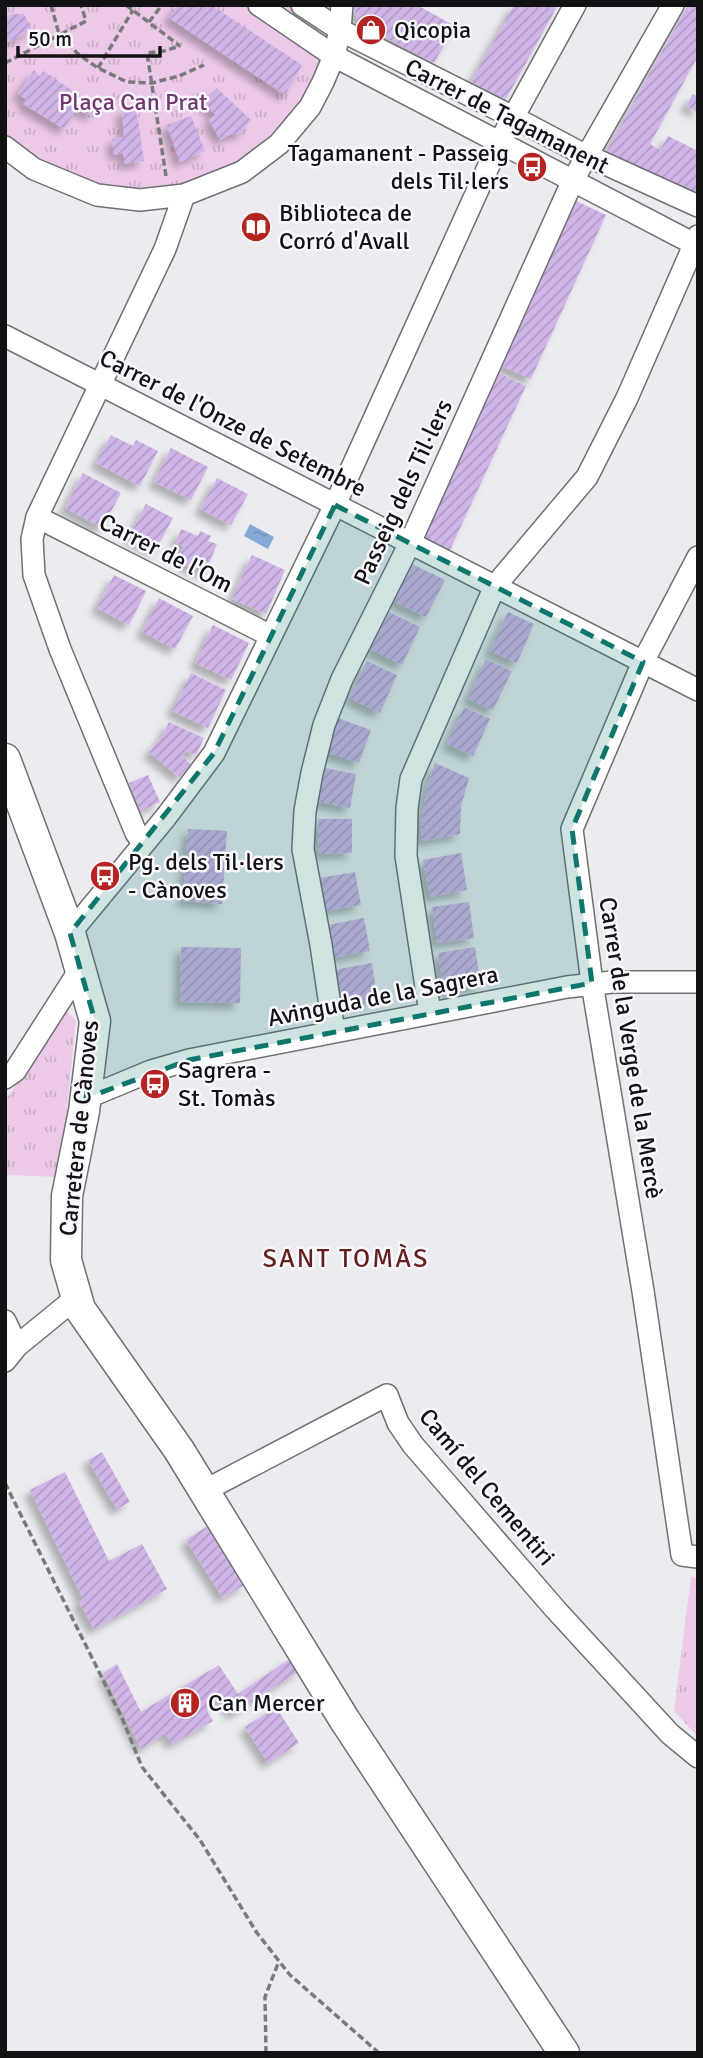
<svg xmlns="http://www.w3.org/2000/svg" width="703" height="2058" viewBox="0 0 703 2058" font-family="Signika,sans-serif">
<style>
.park{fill:url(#park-tufts)}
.water{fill:url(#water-ripples)}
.building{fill:url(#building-hatch);filter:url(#shadow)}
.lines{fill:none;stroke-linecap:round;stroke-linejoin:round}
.street-casing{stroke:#707075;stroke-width:24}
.secondary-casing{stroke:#707075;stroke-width:33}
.path{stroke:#7a7a7d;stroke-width:3.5;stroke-dasharray:7 3.5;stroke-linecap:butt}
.street{stroke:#fff;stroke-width:21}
.secondary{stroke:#fff;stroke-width:30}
.marked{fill:#0f766e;fill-opacity:0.2;stroke:#0f766e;stroke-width:5;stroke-dasharray:14 9;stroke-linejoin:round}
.labels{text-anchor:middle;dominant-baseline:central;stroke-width:5;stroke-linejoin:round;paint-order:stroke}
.poi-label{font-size:24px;fill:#121214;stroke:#f9f8fe;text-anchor:start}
.park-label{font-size:24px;fill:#70396e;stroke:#f9f8fe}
.street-label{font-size:24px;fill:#121214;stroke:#f9f8fe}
.neighbourhood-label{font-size:26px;letter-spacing:2px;fill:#631f1b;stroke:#f9f8fe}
</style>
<defs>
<pattern id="park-tufts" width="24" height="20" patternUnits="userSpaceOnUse" patternTransform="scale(1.75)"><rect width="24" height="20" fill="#edc9e9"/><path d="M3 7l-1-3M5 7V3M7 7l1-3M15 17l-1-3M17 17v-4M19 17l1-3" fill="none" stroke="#caacc7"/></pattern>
<pattern id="water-ripples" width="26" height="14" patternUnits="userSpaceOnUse" patternTransform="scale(1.75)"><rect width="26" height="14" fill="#84abd7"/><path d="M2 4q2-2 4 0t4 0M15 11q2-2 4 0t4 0" fill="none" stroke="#7192b8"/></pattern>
<pattern id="building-hatch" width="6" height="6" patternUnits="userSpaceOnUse" patternTransform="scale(1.75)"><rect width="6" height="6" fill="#d1b5e8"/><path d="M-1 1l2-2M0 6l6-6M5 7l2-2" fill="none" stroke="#b29bc6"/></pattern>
<filter id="shadow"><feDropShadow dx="-6" dy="6" stdDeviation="3.5" flood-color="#0004"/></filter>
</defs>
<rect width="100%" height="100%" fill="#ecebf0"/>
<path class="park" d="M5,5H334V56L310,107L242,172L140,200L97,195L5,147Z
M66,1011L76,1020L60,1177L5,1175V1101Z
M691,1577L698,1578V1737L674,1711Z"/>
<path class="water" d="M250,524L274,537L268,549L244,536Z"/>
<path class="building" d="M178,5H211L302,65L285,95L169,18Z
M353,5H417L455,26L434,63L358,23Z
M514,5H558L506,99L471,82Z
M688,5H698V56L650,144L660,150L668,136L698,151V198L606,152Z
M13,14H24L32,30L5,44V17Z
M34,70L40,77L43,71L97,107L91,116L77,108L64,129L23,104L26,99L18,94Z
M217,88L251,120L239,135L231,134L220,140L209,120L215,115L203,103Z
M693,94L698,97V113L686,106Z
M134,108L138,119L144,161L125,164L123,153L114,155L112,139L124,137L122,110Z
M191,116L205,151L180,162L167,125Z
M576,201L606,215L531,379L499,365Z
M496,372L526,386L449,552L418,538Z
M111,435L133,446L136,440L158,451L140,486L96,463Z
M171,448L208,467L191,500L154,482Z
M83,473L121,493L102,528L65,508Z
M217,478L248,494L231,525L200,509Z
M146,504L173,518L155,551L129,537Z
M181,529L198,536L200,531L211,536L208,541L217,544L205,573L185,565L188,558L180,555L183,546L176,543Z
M252,555L285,570L266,614L232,599Z
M412,564L445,580L426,617L393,601Z
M114,575L146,591L129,625L97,608Z
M159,598L193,616L175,649L142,632Z
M389,612L420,627L402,665L370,649Z
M508,612L534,624L517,663L490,651Z
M213,625L249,643L231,680L195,663Z
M486,659L512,671L493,710L468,699Z
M367,661L397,675L380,713L349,698Z
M191,673L226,690L208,728L172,711Z
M464,707L490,719L473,756L447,744Z
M338,718L371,730L359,763L326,752Z
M169,722L204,738L196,755L186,751L183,757L191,764L179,777L149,752L161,738Z
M435,763L469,778L461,806L460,834L424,841L421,837L422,815L428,783Z
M325,768L356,774L350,808L319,802Z
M148,775L160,802L141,811L129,783Z
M318,819H352V853L319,854Z
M188,829L227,831L222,904L183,901Z
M461,853L467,890L430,897L423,860Z
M355,872L361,905L326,911L320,878Z
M469,902L474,938L437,943L432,907Z
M364,918L370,951L333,958L328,925Z
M181,947L241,948L240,1003L180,1002Z
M475,947L481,985L444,992L438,953Z
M372,963L377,998L340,1004L334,970Z
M102,1452L130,1502L117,1509L88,1460Z
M65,1472L109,1561L142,1544L167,1589L94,1629L79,1602L83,1599L30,1490Z
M209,1525L246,1584L223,1598L186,1540Z
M291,1658L301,1670L233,1714L222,1698L206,1709L213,1721L172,1744L165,1733L141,1749L103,1673L117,1664L141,1712L219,1665L238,1694Z
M276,1707L299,1743L268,1763L245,1727Z"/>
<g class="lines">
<g class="street-casing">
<path id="street" d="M259,5L334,56L698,246
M302,5L340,30L513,117L577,151L698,206
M5,147L34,169L97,195L140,200L184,195L242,172L279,144L310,107L323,82L334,56L340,30L342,5
M5,336L698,690
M37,517L271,636
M698,557L643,662L572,829L592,983L643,1291L682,1555L698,1557
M143,843L136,833L60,649L34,575L32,539L37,517L165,249L184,195
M70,933L166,817L214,753L335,505L499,143L575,5
M430,1013L406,856L407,808L411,779L495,586L587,477L627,398L698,236
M334,1032L321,945L303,849L305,811L312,773L324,725L342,679L410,543L573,180L673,5
M5,1078L15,1071L81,968
M86,1098L151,1071L189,1060L567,987L612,982H698
M5,1321L17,1346
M5,1361L17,1346L77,1297
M204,1491L387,1395L398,1423L413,1445L556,1610L670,1734L698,1757"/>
</g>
<g class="secondary-casing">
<path id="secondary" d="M5,759L70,933L95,1021L84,1111L67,1196L66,1260L80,1309L179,1450L344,1719L564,2053"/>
</g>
<path class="path" d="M51,5L59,34L78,54L98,68L127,82L152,83L179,76L204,65
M126,5L180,46
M149,22L162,5
M5,63L86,21L81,5
M98,68L133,10
M166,176L147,53L164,51L180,46
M5,1483L122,1718L142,1767L200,1840L257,1933L290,1975L379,2053
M266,2053L265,1997L279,1961"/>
<use href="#street" class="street"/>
<use href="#secondary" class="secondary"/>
</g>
<path class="marked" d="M335,505L643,662L572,829L592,983L189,1060L86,1098L95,1021L70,933L214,753Z"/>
<defs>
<g id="shop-disc" transform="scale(1.575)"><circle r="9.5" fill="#b42423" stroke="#f9f8fe"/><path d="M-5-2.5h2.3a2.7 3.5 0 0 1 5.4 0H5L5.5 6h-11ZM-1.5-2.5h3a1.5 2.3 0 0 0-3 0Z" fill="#fff"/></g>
<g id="bus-disc" transform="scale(1.575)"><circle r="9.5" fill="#b42423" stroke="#f9f8fe"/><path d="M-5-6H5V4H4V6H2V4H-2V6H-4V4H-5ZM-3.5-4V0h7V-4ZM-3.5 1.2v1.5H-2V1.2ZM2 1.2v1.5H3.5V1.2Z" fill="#fff"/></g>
<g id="library-disc" transform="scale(1.575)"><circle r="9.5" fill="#b42423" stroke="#f9f8fe"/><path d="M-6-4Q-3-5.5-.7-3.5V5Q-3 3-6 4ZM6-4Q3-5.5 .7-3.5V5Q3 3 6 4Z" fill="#fff"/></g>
<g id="building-disc" transform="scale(1.575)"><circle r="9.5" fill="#b42423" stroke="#f9f8fe"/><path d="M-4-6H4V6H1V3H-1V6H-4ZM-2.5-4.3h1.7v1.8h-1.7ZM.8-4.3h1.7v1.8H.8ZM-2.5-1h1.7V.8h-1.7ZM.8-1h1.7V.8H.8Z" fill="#fff"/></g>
</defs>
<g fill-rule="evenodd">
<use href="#shop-disc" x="371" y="30"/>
<use href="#bus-disc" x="532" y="167"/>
<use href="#library-disc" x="256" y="227"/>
<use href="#bus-disc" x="105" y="876"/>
<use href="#bus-disc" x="155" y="1084"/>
<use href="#building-disc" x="185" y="1703"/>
</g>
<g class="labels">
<g class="poi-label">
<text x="394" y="30">Qicopia</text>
<text x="509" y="153" text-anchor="end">Tagamanent - Passeig<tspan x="509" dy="28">dels Til·lers</tspan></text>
<text x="279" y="213">Biblioteca de<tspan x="279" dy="28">Corró d'Avall</tspan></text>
<text x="128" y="862">Pg. dels Til·lers<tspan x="128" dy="28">- Cànoves</tspan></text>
<text x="178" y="1070">Sagrera -<tspan x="178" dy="28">St. Tomàs</tspan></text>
<text x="208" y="1703">Can Mercer</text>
</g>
<g class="park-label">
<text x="133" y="102">Plaça Can Prat</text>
</g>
<g class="street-label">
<text transform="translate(507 116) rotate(27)">Carrer de Tagamanent</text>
<text transform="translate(233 423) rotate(27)">Carrer de l'Onze de Setembre</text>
<text transform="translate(403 492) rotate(-65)">Passeig dels Til·lers</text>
<text transform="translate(166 553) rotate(27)">Carrer de l'Om</text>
<text transform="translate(383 996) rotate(-11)">Avinguda de la Sagrera</text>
<text transform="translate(631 1048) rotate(81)">Carrer de la Verge de la Mercè</text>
<text transform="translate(79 1128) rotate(-84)">Carretera de Cànoves</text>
<text transform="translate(487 1487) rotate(50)">Camí del Cementiri</text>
</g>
<g class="neighbourhood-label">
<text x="346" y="1259">SANT TOMÀS</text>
</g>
</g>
<rect width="703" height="2058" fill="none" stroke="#121214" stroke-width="14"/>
<path d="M18 46v10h142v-10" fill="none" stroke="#121214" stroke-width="3.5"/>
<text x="28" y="46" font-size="21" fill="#121214" stroke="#f9f8fe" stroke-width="5" paint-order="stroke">50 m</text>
</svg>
